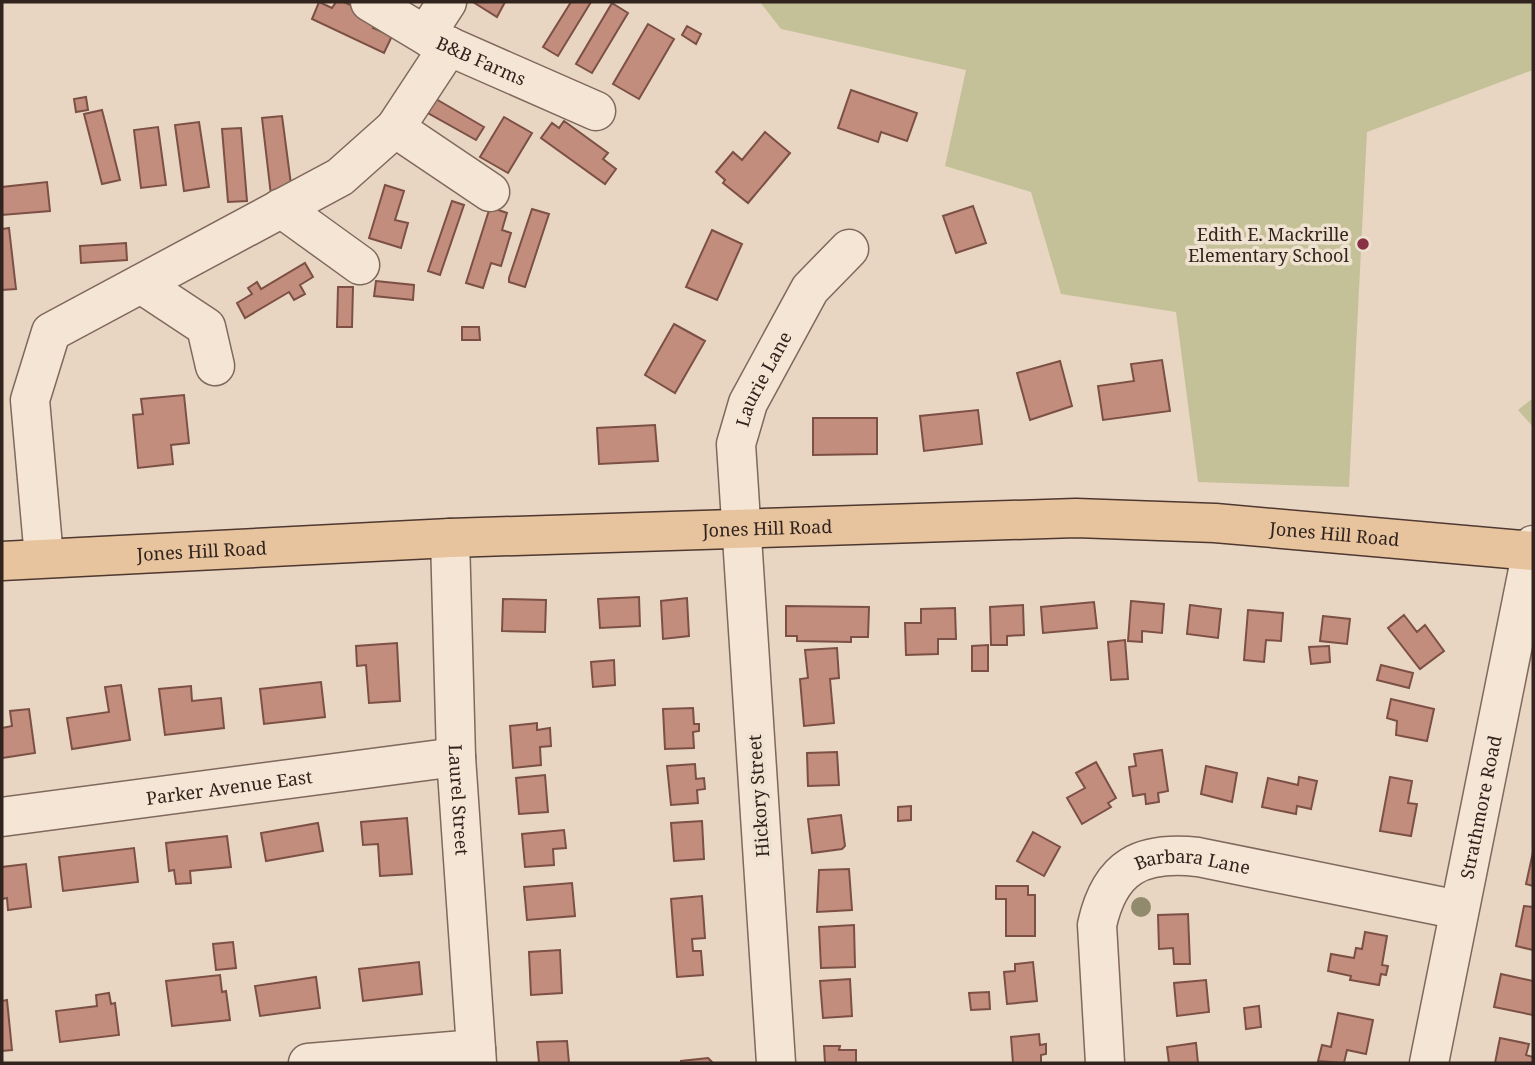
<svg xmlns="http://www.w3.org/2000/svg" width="1535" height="1065" viewBox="0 0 1535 1065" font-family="'Noto Serif',serif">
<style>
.green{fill:#c4c198}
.building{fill:#c28d7d;stroke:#7c5045;stroke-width:2}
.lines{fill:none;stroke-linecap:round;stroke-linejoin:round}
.minor-casing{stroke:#80685c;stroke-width:41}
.major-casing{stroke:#4e3830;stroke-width:41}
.minor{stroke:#f4e5d5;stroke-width:38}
.major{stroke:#e7c39e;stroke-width:38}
.tree{fill:#918a6d}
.poi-dot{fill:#873343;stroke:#f0e2d1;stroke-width:2.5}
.labels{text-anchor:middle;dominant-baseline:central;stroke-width:7;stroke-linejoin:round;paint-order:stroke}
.street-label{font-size:18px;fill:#31241e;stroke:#f0e2d1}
.poi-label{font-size:18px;fill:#31241e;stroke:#f0e2d1;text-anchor:end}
</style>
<rect width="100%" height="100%" fill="#e8d6c3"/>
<path class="green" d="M760,2H1533V70L1367,132L1349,487L1198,482L1176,312L1061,294L1031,192L945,166L966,70L781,29Z
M1533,398V427L1518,410Z"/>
<path class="building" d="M319,2L332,8L336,2H344L378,18L373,28L392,36L384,53L312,19Z
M473,2H505L497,17Z
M571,2H591L558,56L543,47Z
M612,3L628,13L592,73L576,64Z
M648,24L674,39L639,99L613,84Z
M687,26L701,34L696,44L682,35Z
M851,90L917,113L907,141L881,132L878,142L838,128Z
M86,97L88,110L76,112L74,99Z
M436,99L484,127L476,140L428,113Z
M102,110L120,180L102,184L84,114Z
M282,116L292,192L271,195L262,118Z
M504,117L532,133L508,173L480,157Z
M564,121L608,153L603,159L616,169L605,184L541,138L552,123L559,128Z
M199,122L209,187L184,191L175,125Z
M158,127L166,185L141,188L134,130Z
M241,128L247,201L228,202L222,129Z
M765,132L790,153L748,203L723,183L725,180L716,172L733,152L742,160Z
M47,182L50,211L2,215V187Z
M385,185L404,191L395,220L408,223L401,248L369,238Z
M452,201L464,205L440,275L428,271Z
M973,206L986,243L956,253L943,216Z
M490,207L507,213L502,230L511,233L501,266L491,263L483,288L466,283Z
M532,209L549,214L525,287L509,282V278Z
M9,228L16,289L2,290V229Z
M712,230L742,244L717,300L686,287Z
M126,243L127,260L81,263L80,246Z
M305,263L313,277L300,285L305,294L294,300L289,292L245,318L237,303L252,294L248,288L257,282L261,289Z
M376,281L414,285L413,300L374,296Z
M338,287H353L352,327H337Z
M674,324L705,341L675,393L645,375Z
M462,327H479L480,340H462Z
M1162,360L1170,411L1103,420L1098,386L1134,381L1131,364Z
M1060,361L1072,406L1030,420L1017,373Z
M184,395L189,443L171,445L173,464L138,468L133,415L143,414L141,399Z
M978,410L982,444L924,451L920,416Z
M813,418H877V454L813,455Z
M655,425L658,461L599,464L597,428Z
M639,597L640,626L600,628L598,599Z
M687,598L689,636L663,639L661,601Z
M503,599L546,600L545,632L502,631Z
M1131,601L1164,604L1162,633L1142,631V642L1128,641Z
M1094,602L1097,628L1043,633L1041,607Z
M1023,605L1024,635L1007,636V645H991L990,607Z
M1190,605L1221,609L1218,638L1187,634Z
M786,606L869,607L868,637H851V642L797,641V636H786Z
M955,608L956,639H938V654L906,655L905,623H921V609Z
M1248,610L1283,613L1281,641L1266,640L1264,662L1244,660Z
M1404,615L1417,632L1425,625L1444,651L1420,669L1388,628Z
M1323,616L1350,619L1347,644L1320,641Z
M1125,640L1128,679L1111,680L1108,642Z
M397,643L400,701L369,703L366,665L357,666L356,646Z
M988,645V671H972V646Z
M1329,646L1330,662L1311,664L1309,647Z
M837,648L839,678L830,679L834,723L804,726L800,679L808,678L805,650Z
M614,660L615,685L593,687L591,662Z
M1381,665L1413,673L1409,688L1377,680Z
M321,682L325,717L264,724L260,689Z
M121,685L130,740L72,749L67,718L109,712L105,687Z
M191,686L192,701L221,698L224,728L165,735L159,689Z
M1391,699L1434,709L1427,741L1396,735L1397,721L1387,718Z
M693,708L694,724H699V731L693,732L694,748L665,749L663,709Z
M29,709L35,753L2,758V728L12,726L10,711Z
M537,723V730L550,728L551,746L540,747L541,765L513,768L510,726Z
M1162,750L1168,791L1158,793L1159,802L1146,804L1145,794L1133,796L1129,767L1136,766L1134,754Z
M837,752L839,785L808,786L807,753Z
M1096,762L1116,798L1108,803L1111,807L1082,824L1067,798L1085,788L1076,773Z
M695,764L696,779L704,778L705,789L697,790L698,803L671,805L667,766Z
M1206,766L1237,773L1232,802L1201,794Z
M545,775L548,812L519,814L516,778Z
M1299,777L1317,781L1311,809L1297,806L1296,814L1262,807L1268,778L1298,785Z
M1390,777L1412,781L1408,803L1417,804L1411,836L1380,831Z
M911,806V820L898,821V807Z
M841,815L845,846L842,849L812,853L808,819Z
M407,818L412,874L380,876L378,844L363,845L361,822Z
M702,821L704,859L674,861L671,823Z
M318,823L323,851L266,861L261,833Z
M564,830L566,848L553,849L554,865L525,867L522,834Z
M1033,832L1060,847L1044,876L1017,861Z
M227,836L231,867L190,871L191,883L176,884L174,870L169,871L166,843Z
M134,848L138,882L63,891L59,857Z
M1533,852V886L1526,884Z
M26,864L31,907L8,910L7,898L2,899V867Z
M849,869L852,910L817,912L819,870Z
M572,883L575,916L527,920L524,887Z
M996,886H1028V895H1035V936H1006V899H996Z
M702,896L705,938L692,939L693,951H701L703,975L677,977L671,899Z
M1524,906L1533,907V950L1516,946Z
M1188,914L1190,964H1174L1173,948L1159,949L1158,915Z
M854,925L855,967L821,968L819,927Z
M1365,932L1387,936L1382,965L1388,966L1386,975L1381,974L1379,985L1350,980L1351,976L1328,971L1331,954L1354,958L1356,948L1362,949Z
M233,942L236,968L216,970L213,944Z
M560,950L562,993L531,995L529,952Z
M419,962L422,994L363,1001L359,969Z
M1033,962L1037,1001L1007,1004L1004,972L1015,971V964Z
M1501,974L1533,981V1015L1494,1007Z
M220,975L222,992L226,991L230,1020L172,1026L166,981Z
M316,977L320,1008L260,1016L255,986Z
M850,979L852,1016L823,1018L820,981Z
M1206,980L1209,1012L1177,1016L1174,983Z
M989,992L990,1009L971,1010L969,993Z
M109,993L111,1004L115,1003L119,1035L60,1042L56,1011L97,1006L96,995Z
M7,1000L12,1050L2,1051V1001Z
M1259,1006L1261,1027L1246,1029L1244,1008Z
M1338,1013L1373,1020L1366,1054L1347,1050L1344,1063L1318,1061L1322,1045L1331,1047Z
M1039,1034L1040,1045L1046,1044V1054L1041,1055V1063H1013L1011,1037Z
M1500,1038L1529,1044L1526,1055L1533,1057V1063H1495Z
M567,1041L569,1063H539L537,1042Z
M1196,1043L1198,1063H1169L1167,1047Z
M824,1046H840L839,1050H856V1063H825Z
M708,1058L713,1063H681V1061Z"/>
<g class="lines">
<g class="minor-casing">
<g id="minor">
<path id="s1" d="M370,2L430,38L596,111"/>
<path d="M430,38L432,25L447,2"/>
<path d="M395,128L449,46"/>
<path d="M281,208L360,265"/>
<path d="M141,284L206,327L215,366"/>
<path id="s2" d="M450,538L456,757L477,1063"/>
<path d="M44,558L30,400L51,332L340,177L395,128L490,192"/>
<path id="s3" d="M2,817L456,757"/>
<path d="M308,1063L476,1049"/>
<path id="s4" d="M776,1063L736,444L748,403L810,289L849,249"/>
<path id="s5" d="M1105,1063L1097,925C1110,866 1141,851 1198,857L1459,910"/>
<path id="s6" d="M1429,1063L1533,545"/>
</g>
</g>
<g class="major-casing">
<g id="major">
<path id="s7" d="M2,561L450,538L1076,518L1215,523L1533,551"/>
</g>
</g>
<use href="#minor" class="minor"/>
<use href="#major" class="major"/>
</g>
<circle class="tree" cx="1141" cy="907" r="10"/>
<circle class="poi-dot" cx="1363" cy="244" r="7"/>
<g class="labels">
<g class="street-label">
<text stroke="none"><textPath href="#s1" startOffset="126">B&amp;B Farms</textPath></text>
<text stroke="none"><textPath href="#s4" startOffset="691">Laurie Lane</textPath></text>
<text stroke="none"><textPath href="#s7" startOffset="766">Jones Hill Road</textPath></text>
<text stroke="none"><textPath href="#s7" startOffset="1334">Jones Hill Road</textPath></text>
<text stroke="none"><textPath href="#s7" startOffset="200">Jones Hill Road</textPath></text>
<text stroke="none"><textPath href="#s3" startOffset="229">Parker Avenue East</textPath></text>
<text transform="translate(758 796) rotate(-94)">Hickory Street</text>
<text stroke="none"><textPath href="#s2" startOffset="262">Laurel Street</textPath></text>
<text stroke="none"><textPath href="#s6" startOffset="261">Strathmore Road</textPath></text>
<text stroke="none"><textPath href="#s5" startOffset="271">Barbara Lane</textPath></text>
</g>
<g class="poi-label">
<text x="1349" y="234">Edith E. Mackrille<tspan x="1349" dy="21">Elementary School</tspan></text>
</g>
</g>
<rect width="1535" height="1065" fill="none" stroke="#31241e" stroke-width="7"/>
</svg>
